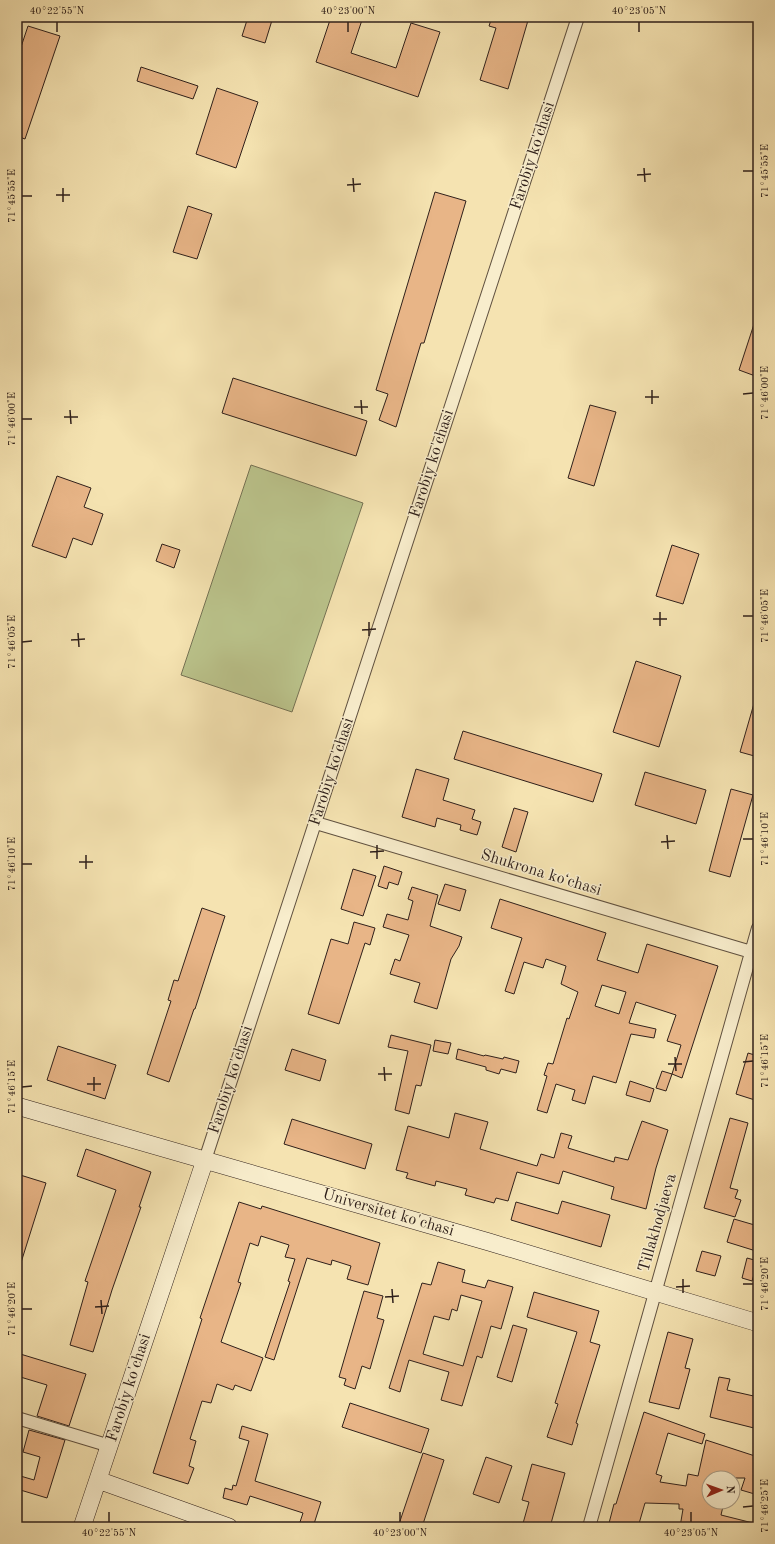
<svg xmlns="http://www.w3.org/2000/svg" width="775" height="1544" viewBox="0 0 775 1544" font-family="'Old Standard TT',serif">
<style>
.green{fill:#bbc48c;stroke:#757254}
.building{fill:#e8b587;stroke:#2f201b;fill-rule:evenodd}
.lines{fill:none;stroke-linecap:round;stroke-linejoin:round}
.street-casing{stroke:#605140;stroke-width:14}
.secondary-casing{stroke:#2f201b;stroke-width:18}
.street{stroke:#f8edcc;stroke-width:12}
.secondary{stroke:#f8edcc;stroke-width:17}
.ticks{fill:none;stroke:#2f201b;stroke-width:1.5}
.labels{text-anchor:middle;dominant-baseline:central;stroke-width:3;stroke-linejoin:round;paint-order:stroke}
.street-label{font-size:16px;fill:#2f201b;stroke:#f8edcc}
.neatline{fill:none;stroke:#2f201b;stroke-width:1.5}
.ticks-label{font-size:10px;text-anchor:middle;fill:#2f201b}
</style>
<rect width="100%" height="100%" fill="#f5e3b1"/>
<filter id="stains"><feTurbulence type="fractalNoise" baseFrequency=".005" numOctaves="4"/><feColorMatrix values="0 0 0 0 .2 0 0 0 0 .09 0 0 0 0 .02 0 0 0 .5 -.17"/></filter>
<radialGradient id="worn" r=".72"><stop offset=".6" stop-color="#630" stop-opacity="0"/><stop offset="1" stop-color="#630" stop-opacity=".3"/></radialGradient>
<path class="green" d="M251,465L363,503L292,712L181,675Z"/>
<path class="building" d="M248,17H273L265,43L242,36Z
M331,17H363L351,53L396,68L411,23L440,32L418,97L316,62Z
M492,17H529L508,89L480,80L496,28L489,26Z
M28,26L60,36L25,139L17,136V59Z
M141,67L198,86L193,99L137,81Z
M217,88L258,102L236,168L196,154Z
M435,192L466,201L424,343H421L396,427L379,420L388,394L376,390Z
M188,206L212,214L197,259L173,252Z
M756,318H758V377L739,370Z
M233,378L367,421L356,456L222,413Z
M590,405L616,412L594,486L568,478Z
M57,476L91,488L84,507L103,514L92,545L73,538L66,558L32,546Z
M162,544L180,550L174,568L156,561Z
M672,545L699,554L683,604L656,596Z
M636,661L681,676L659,747L613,732Z
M755,700L758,701V757L740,752Z
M463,731L602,774L593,802L454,759Z
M416,769L449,779L443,800L475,810L472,819L481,822L477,835L460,830L461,825L437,818L435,827L402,817Z
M645,772L706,790L696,824L635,805Z
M731,789L753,795L730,877L709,871Z
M514,808L528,812L516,852L502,847Z
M384,866L402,872L398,885L389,882L387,889L378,886Z
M353,869L376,876L363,916L341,909Z
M445,884L466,890L460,911L438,904Z
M412,887L438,895L430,926L462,937L459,946L451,959L437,1009L414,1002L420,983L390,974L395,959L400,961L409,935L383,927L387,914L408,920L413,901L408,899Z
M500,899L606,933L597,960L638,973L647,944L718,966L682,1078L672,1074L681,1045L667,1041L676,1015L636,1002L629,1023L656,1029L654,1038L631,1034L616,1083L593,1076L585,1104L572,1100L575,1090L556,1084L547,1113L537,1110L547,1076L544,1075L548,1063L553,1064L567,1018L569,1019L578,992L561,984L566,966L546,959L543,968L524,962L514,994L505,991L522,938L491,928ZM602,985L626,992L619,1014L595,1006Z
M202,908L225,916L195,1009H194L169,1082L147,1074L171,1001L168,1000L174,980L178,981Z
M354,922L375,928L370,945L365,943L339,1024L308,1014L331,939L348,944Z
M391,1035L431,1045L421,1086L416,1085L409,1114L395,1110L408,1051L388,1047Z
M435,1040L451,1043L448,1054L433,1051Z
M58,1046L116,1065L105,1099L47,1080Z
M292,1049L326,1060L320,1081L285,1070Z
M458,1049L484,1056L485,1055L503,1059L504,1057L519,1061L516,1073L501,1069L499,1074L486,1070V1067L456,1059Z
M748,1053L758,1056V1101L736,1094Z
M662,1071L672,1074L666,1091L656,1088Z
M630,1081L654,1089L650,1102L626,1095Z
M455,1113L488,1122L480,1149L537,1166L541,1154L554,1158L561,1133L572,1136L568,1148L614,1162L615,1157L628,1160L642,1121L668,1130L656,1168L646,1209L611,1199L614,1187L563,1171L559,1184L517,1172L508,1201L496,1198L494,1203L465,1195L467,1189L436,1181L435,1186L406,1178L408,1173L396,1170L408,1126L449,1138Z
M730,1118L748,1123L730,1188L738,1190L735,1198L741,1200L735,1217L704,1208Z
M292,1119L372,1144L365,1169L284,1144Z
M86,1149L151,1172L139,1207H141L112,1290L93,1352L70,1345L88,1282L85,1281L116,1190L77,1176Z
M17,1174L46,1183L19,1269L17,1268Z
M562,1201L610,1215L601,1247L511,1220L516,1202L558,1214Z
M239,1202L261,1209L262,1206L380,1243L368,1285L347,1279L351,1266L332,1260L331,1265L307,1258L274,1360L265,1357L290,1282L288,1281L295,1259L285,1257L289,1245L261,1236L258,1246L250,1243L238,1282L241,1283L221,1342L263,1358L251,1391L235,1385L233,1390L217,1384L211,1403L202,1401L190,1439L196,1441L189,1466L194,1468L188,1484L153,1473L202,1319L200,1318Z
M734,1219L758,1226V1245L756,1251L727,1242Z
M702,1251L721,1256L715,1276L696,1271Z
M747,1258L758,1261L752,1281L742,1278Z
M438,1262L465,1270L462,1282L485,1288L488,1280L513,1287L501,1329L491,1326L482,1358L477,1356L462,1406L441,1400L449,1372L409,1360L400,1392L389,1388L422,1283L431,1285ZM461,1295L482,1301L463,1366L423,1354L434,1316L449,1320L452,1309L457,1311Z
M364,1291L383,1296L377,1318L384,1320L370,1369L362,1366L355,1389L344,1385L346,1379L339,1377Z
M534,1292L599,1311L590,1342L600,1345L576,1423L578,1424L572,1445L547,1437L558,1404L555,1403L577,1332L527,1317Z
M513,1325L527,1329L512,1382L497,1377Z
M668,1332L693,1339L685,1368L690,1369L679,1409L649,1402Z
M17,1353L86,1374L69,1426L37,1416L47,1385L17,1376Z
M719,1377L730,1379L727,1390L758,1397V1429L710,1417Z
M350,1403L429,1429L421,1453L342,1427Z
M644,1412L705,1434L702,1444L668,1433L656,1474L662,1476L660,1482L686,1486L688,1474L698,1476L706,1440L758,1457V1495L741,1490L745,1478H709V1502H724L721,1515L753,1523L752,1527H680L683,1509H679V1504L645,1503L638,1527H608L614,1504H616Z
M242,1426L268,1434L255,1481L321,1502L313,1527L299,1525L303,1513L250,1496L247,1505L223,1498L225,1488L232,1490L233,1485L236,1486L249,1441L239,1438Z
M29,1430L65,1440L47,1498L17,1489V1475L34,1480L40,1457L23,1452Z
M423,1453L444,1460L422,1527H398Z
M486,1457L512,1466L499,1503L473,1494Z
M532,1464L565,1473L550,1527H522L529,1502L522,1500Z"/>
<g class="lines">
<g class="street-casing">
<path id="street" d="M316,823L758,954
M205,1160L578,17
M17,1418L110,1446
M589,1527L758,928"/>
</g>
<g class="secondary-casing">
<path id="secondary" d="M17,1106L489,1242L758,1323
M98,1480L229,1527
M82,1527L205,1160"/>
</g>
<use href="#street" class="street"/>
<use href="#secondary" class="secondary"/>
</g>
<path class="ticks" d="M57,22V32M348,22V32M639,22V32M644,168L645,182M743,171H753M637,175L651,174M353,178L354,192M347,185L361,184M63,188V202M56,195H70M22,196H32M652,390V404M743,394L753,393M645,397H659M361,400L362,414M354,407H368M70,410L71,424M64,417H78M22,419H32M660,612V626M743,616H753M653,619H667M369,622V636M362,630L376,629M78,633L79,647M71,640L85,639M22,642L32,641M667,835L668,849M743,839H753M661,842L675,841M377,845V859M370,852L384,851M86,855V869M79,862H93M22,864H32M675,1057L676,1071M743,1062L753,1061M668,1064H682M384,1067L385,1081M378,1074H392M94,1077V1091M87,1084H101M22,1087L32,1086M683,1279V1293M743,1284H753M676,1287L690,1286M392,1289L393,1303M385,1297L399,1296M101,1300L102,1314M95,1307L109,1306M22,1309H32M743,1507L753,1506M109,1512V1522M400,1512V1522M691,1512V1522"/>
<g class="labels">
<g class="street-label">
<text transform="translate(533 156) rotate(-72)">Farobiy ko'chasi</text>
<text transform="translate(432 464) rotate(-72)">Farobiy ko'chasi</text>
<text transform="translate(332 772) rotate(-72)">Farobiy ko'chasi</text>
<text transform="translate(541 873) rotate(17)">Shukrona koʻchasi</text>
<text transform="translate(231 1080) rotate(-72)">Farobiy ko'chasi</text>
<text transform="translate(388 1213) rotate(16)">Universitet ko'chasi</text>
<text transform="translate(658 1223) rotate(-74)">Tillakhodjaeva</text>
<text transform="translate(129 1388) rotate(-72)">Farobiy ko'chasi</text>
</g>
</g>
<rect width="775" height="1544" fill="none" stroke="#f5e3b1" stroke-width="44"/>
<g transform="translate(721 1490) rotate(88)"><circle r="19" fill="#f8edcc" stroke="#a89b85"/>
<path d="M0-3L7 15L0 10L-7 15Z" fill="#8f2418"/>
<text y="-6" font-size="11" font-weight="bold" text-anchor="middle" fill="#2f201b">N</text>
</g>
<rect x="22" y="22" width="731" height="1500" class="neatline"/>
<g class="ticks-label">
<text x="57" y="14">40°22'55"N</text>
<text x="348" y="14">40°23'00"N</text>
<text x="639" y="14">40°23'05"N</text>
<text transform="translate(764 171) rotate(-90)" y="4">71°45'55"E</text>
<text transform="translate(11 196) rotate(-90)" y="4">71°45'55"E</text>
<text transform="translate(764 393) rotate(-90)" y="4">71°46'00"E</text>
<text transform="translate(11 419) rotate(-90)" y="4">71°46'00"E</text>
<text transform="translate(764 616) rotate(-90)" y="4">71°46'05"E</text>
<text transform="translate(11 642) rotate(-90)" y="4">71°46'05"E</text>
<text transform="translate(764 839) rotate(-90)" y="4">71°46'10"E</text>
<text transform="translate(11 864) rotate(-90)" y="4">71°46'10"E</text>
<text transform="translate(764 1061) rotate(-90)" y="4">71°46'15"E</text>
<text transform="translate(11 1087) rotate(-90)" y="4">71°46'15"E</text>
<text transform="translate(764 1284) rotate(-90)" y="4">71°46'20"E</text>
<text transform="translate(11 1309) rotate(-90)" y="4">71°46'20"E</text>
<text transform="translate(764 1506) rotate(-90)" y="4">71°46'25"E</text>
<text x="109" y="1536">40°22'55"N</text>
<text x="400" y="1536">40°23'00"N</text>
<text x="691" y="1536">40°23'05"N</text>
</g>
<rect width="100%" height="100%" filter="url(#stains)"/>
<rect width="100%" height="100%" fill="url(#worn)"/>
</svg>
